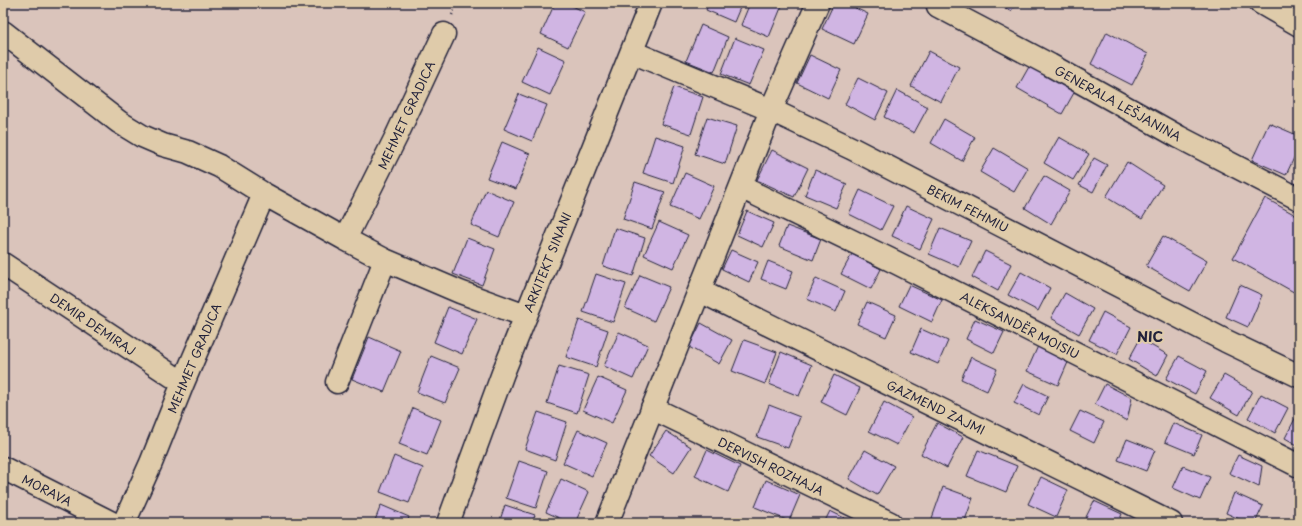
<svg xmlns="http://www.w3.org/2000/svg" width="1302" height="526" viewBox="0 0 1302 526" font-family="'Playpen Sans',sans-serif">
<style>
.building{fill:#d0b5e3;stroke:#22223b}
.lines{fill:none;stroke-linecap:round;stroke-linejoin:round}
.minor-casing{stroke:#22223b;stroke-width:25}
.path{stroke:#22223b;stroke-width:2.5;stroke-dasharray:1 3;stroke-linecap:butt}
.minor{stroke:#dfcbaa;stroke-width:22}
.labels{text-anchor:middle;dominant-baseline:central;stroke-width:4;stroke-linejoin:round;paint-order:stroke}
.street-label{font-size:12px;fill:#22223b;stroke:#dfcbaa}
.quarter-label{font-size:14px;font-weight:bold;fill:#22223b;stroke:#dfcbaa}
</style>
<rect width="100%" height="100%" fill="#dac4bb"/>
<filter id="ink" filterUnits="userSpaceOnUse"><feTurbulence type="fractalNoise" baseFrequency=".025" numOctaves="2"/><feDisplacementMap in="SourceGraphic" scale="8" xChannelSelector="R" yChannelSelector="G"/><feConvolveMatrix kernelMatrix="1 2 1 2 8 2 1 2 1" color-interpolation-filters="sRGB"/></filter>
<g filter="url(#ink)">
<path class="building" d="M555,3H566L585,12L568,47L541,34Z
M709,3H742L734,22L706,10Z
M750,3H783L769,37L741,25Z
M834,3H845L868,14L854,44L822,29Z
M997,3H1016L1011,11Z
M701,25L728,37L714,72L686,61Z
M1107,32L1148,54L1132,85L1091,64Z
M735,38L764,50L749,85L721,74Z
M538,47L566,60L550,95L522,82Z
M929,51L959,67L941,102L911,86Z
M810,55L841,70L828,98L797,83Z
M1030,65L1075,91L1062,114L1017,88Z
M858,78L888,93L875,120L845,104Z
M674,87L703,97L691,134L661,124Z
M897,90L928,107L914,133L884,117Z
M519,94L547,105L532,141L504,129Z
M707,117L737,126L725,164L695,154Z
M944,119L975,137L962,161L931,143Z
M1269,123L1299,136V147L1286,175L1252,160Z
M655,136L685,146L673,183L643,173Z
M1059,137L1089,154L1073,180L1044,163Z
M502,142L530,154L516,189L487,178Z
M994,148L1028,168L1014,192L980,172Z
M772,150L808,168L794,197L757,180Z
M1094,158L1107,165L1093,192L1079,185Z
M1127,162L1163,185L1142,219L1106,197Z
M815,170L847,184L836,208L805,195Z
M685,173L714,186L699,219L670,207Z
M1044,176L1070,191L1051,224L1025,208Z
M635,182L665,192L652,229L623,219Z
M486,190L514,202L499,237L471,225Z
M860,190L893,206L881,230L849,214Z
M1265,198L1299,217V295L1233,258Z
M906,206L934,219L920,249L892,236Z
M747,211L774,223L763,247L737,235Z
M659,222L688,235L673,268L644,255Z
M787,226L821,239L813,260L779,246Z
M615,228L645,238L633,276L603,266Z
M940,228L971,241L959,267L929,254Z
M1163,236L1207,261L1190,291L1146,266Z
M467,238L495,249L482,285L453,274Z
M731,250L758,262L749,282L722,269Z
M985,251L1011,264L998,291L972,277Z
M852,254L881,269L871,289L841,274Z
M768,261L793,271L786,289L761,279Z
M1021,272L1050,288L1038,311L1008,295Z
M596,274L626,284L613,322L583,312Z
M640,275L669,287L654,321L625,308Z
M816,278L845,291L836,312L807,299Z
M909,285L942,300L932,322L899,306Z
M1240,285L1262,295L1248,327L1226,317Z
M1065,293L1093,309L1079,334L1051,318Z
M867,302L896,315L886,337L857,324Z
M448,307L477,319L462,354L434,342Z
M1103,312L1131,327L1117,354L1089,340Z
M975,319L1004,332L994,353L966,339Z
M579,320L608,330L596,367L566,357Z
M701,323L732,340L719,364L689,347Z
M921,329L948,341L938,364L911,352Z
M619,332L648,345L633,379L604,366Z
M369,337L401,351L384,392L352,379Z
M1140,339L1168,355L1157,376L1129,359Z
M744,340L777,352L765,384L732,371Z
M1038,346L1069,360L1058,385L1027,371Z
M781,352L812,365L799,396L769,384Z
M431,356L460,368L445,403L417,392Z
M1179,356L1207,371L1195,394L1166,379Z
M971,357L997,369L987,391L961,379Z
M559,366L589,375L577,413L547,403Z
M834,375L860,388L847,415L821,402Z
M1224,375L1252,391L1239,415L1210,398Z
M598,377L627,390L612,423L583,410Z
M1024,384L1048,396L1039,415L1014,403Z
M1105,384L1132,398L1127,421L1095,404Z
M1261,394L1288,408L1275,433L1248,418Z
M884,402L912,417L897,445L869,431Z
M769,405L800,417L788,448L757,437Z
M413,408L441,420L427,455L399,444Z
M1080,411L1104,422L1094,443L1070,431Z
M538,412L567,422L555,460L525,449Z
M1298,413L1299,414V446L1285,438Z
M937,423L963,437L947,468L921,454Z
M1173,423L1202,435L1194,454L1165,442Z
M578,430L607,443L592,476L563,463Z
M666,431L691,447L674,473L649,456Z
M1127,439L1155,450L1146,471L1118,460Z
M707,450L740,466L728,492L695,476Z
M865,450L894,466L877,495L849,479Z
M978,450L1017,466L1006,492L967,476Z
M1238,455L1262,466L1259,487L1229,473Z
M394,456L423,468L409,503L380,492Z
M519,461L548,471L536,508L506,498Z
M1183,466L1210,477L1200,500L1173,488Z
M1041,477L1068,490L1056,517L1028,504Z
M561,479L589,492L575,523H570L546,512Z
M766,480L800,495L789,521L755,507Z
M943,487L973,498L964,523H936L931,521Z
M1299,491V506L1294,504Z
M1234,493L1263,506L1255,523H1248L1226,513Z
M1094,501L1122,514L1118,523H1083Z
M381,505L409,517L407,523H374Z
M505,505L535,515L532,523H499Z
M830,511L855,523H824Z
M1295,515L1299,517V523H1291Z"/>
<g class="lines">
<g class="minor-casing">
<path id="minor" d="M1261,3L1299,25
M938,6L1050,65L1179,137L1299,199
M3,32L119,122L142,136L163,145L188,152L219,166L264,194L345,239L385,260L460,292L526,316
M632,52L771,110L851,148L1226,341L1299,376
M741,187L897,263L1299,466
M345,239L396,137L444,34
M3,264L183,383
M700,291L1171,523
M337,382L385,260
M652,408L890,523
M3,468L112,523
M124,523L151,463L183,383L264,194
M448,523L503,373L651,3
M607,523L771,110L818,3"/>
</g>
<path class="path" d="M452,15L457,3"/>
<use href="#minor" class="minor"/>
</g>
</g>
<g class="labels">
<g class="street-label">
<text transform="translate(1118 103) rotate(29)">GENERALA LEŠJANINA</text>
<text transform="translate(406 115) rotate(-65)">MEHMET GRADICA</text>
<text transform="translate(968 208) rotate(27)">BEKIM FEHMIU</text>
<text transform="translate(547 262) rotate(-68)">ARKITEKT SINANI</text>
<text transform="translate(93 324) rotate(34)">DEMIR DEMIRAJ</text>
<text transform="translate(1020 325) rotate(27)">ALEKSANDËR MOISIU</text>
<text transform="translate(194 358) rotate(-67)">MEHMET GRADICA</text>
<text transform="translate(936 407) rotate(26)">GAZMEND ZAJMI</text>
<text transform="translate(771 466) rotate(26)">DERVISH ROZHAJA</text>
<text transform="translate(47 490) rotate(27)">MORAVA</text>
</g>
<g class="quarter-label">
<text x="1150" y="336">NIC</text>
</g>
</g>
<rect width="1302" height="526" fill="none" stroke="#dfcbaa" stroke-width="16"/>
<rect x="8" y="8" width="1286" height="510" fill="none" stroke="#22223b" stroke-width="1.5" filter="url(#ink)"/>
</svg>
